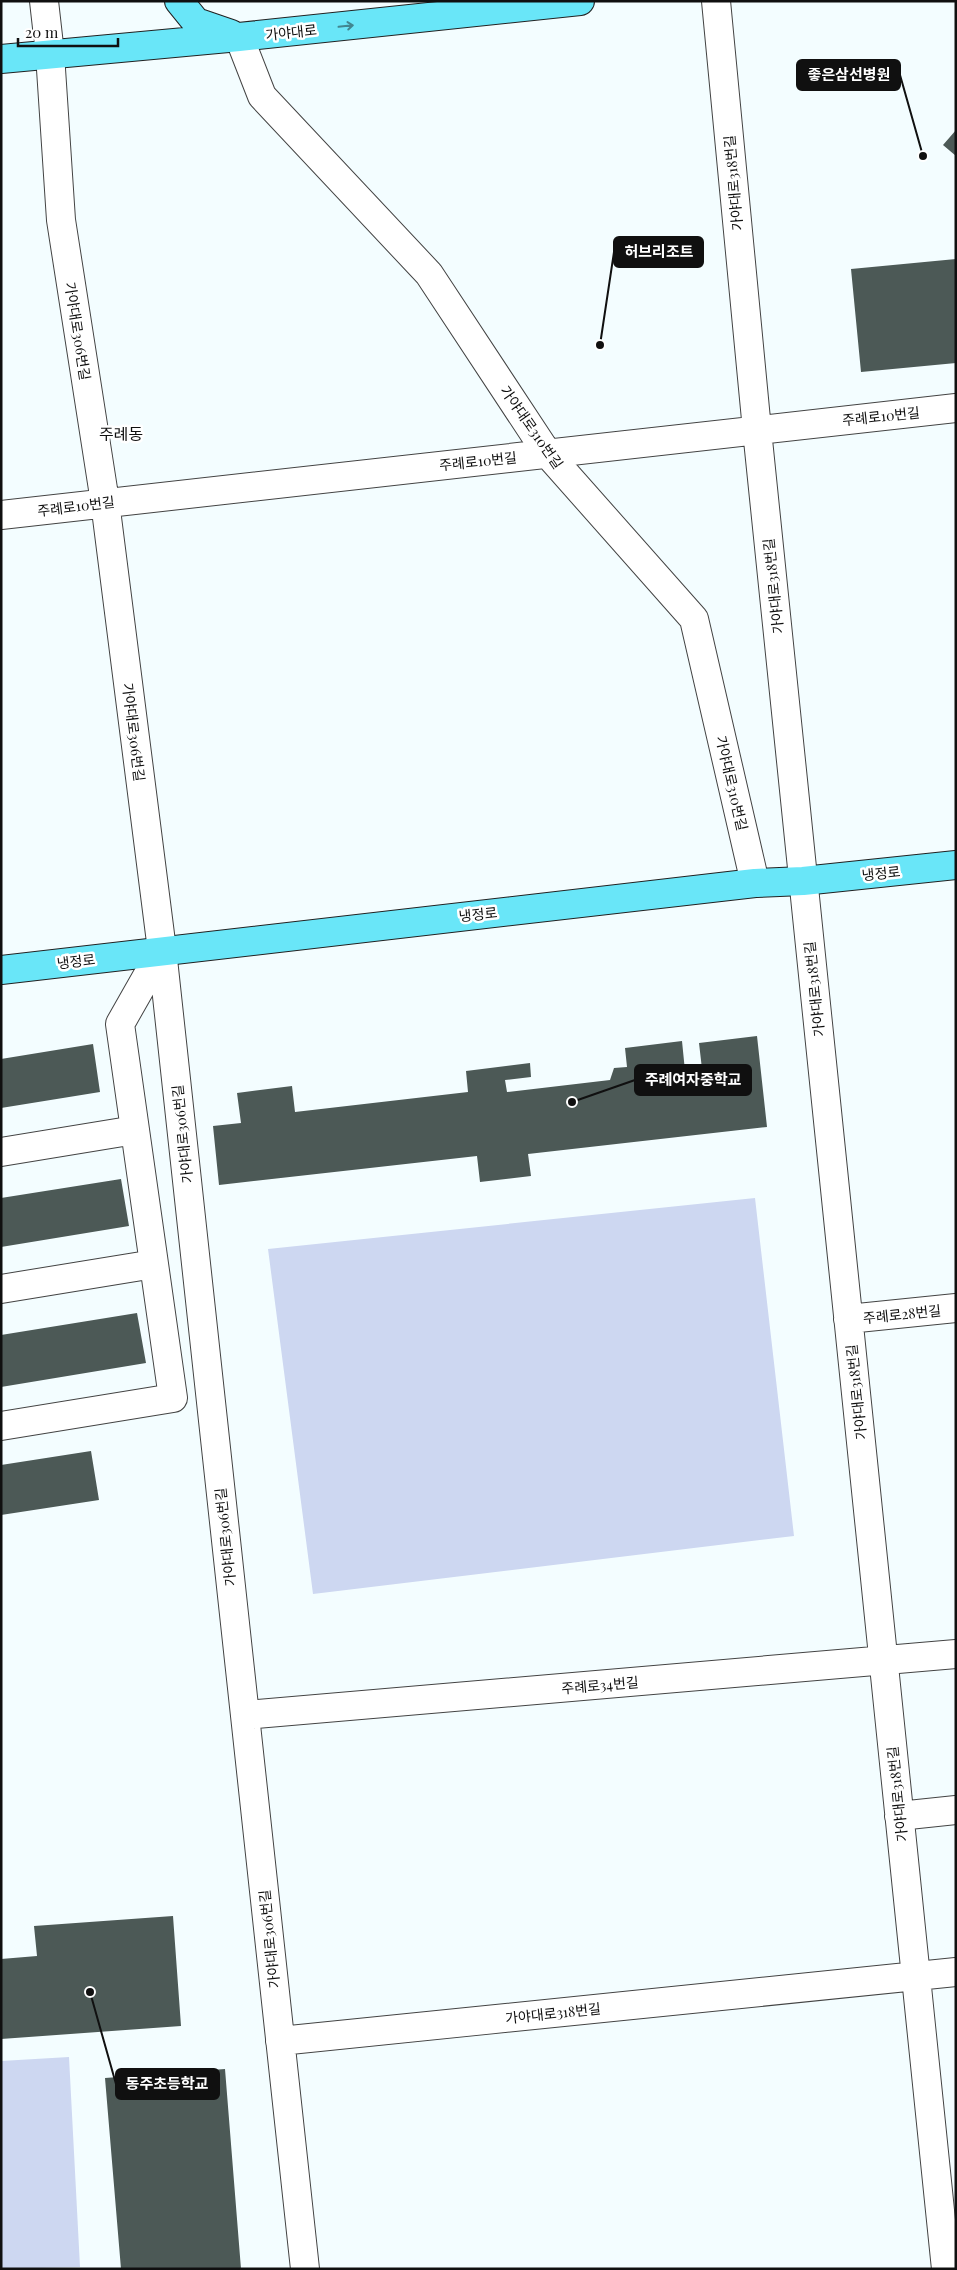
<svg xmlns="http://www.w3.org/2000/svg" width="957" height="2270" viewBox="0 0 957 2270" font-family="'Playfair Display','Noto Sans KR',serif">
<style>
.pitch{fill:#cdd7f1}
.building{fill:#4c5956}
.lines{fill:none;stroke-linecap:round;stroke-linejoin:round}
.minor-casing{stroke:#434343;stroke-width:30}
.major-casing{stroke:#212121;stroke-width:30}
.minor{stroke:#fff;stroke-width:28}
.major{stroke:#69e6f8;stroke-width:28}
.oneway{stroke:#418690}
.labels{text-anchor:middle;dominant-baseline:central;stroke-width:5;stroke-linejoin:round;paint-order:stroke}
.street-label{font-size:14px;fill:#101010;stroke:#fff}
.quarter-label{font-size:16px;fill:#101010;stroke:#fff}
.leader{fill:none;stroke:#101010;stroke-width:2}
.callout-dot{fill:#101010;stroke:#fff;stroke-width:2}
.callout{fill:#101010;stroke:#101010;stroke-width:2}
.callout-label{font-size:15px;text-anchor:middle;font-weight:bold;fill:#fff}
</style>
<rect width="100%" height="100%" fill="#f3fdff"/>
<path class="pitch" d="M755,1198L794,1536L313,1594L268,1249Z
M69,2057L80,2267L1,2269V2061Z"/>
<path class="building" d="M956,130V156L943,145Z
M956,259V363L861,372L851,269Z
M757,1036L767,1127L528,1154L531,1176L480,1182L477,1156L219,1185L213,1126L241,1123L237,1093L292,1086L295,1112L468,1092L466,1071L530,1063L531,1077L505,1080L507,1092L610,1080L614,1068L627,1067L625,1048L682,1041L685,1071L702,1069L699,1043Z
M93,1044L100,1092L1,1108V1059Z
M121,1179L129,1226L1,1247V1198Z
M137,1313L146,1363L1,1387V1335Z
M91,1451L99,1500L1,1515V1465Z
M173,1916L181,2026L1,2039V1959L37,1956L34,1926Z
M225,2069L241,2269H121L105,2078Z"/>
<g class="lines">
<g class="minor-casing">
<path id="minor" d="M44,1L50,54L61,220L105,502L162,950L305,2269
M716,1L757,430L946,2269
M239,37L262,96L429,274L547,453L694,619L755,883
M1,515L956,408
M1,1152L135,1130
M1,1289L154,1264
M848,1319L956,1308
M1,1426L173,1398L120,1024L162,950
M245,1715L956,1654
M899,1816L956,1810
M280,2041L956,1972"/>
</g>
<g class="major-casing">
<path id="major" d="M179,1L196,22L231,34
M1,59L239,37L580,1
M1,970L755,883L803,881L956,865"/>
</g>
<use href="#minor" class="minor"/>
<use href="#major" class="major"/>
</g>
<defs><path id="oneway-shaft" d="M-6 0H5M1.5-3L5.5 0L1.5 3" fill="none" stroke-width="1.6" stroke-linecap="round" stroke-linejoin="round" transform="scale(1.25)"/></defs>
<use class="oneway" href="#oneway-shaft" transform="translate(346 26) rotate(-6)"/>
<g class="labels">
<g class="street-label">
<text transform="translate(291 32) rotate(-6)">가야대로</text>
<text transform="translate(733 183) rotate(-95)">가야대로318번길</text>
<text transform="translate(78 331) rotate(81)">가야대로306번길</text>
<text transform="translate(881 416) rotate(-6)">주례로10번길</text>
<text transform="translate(532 427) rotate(55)">가야대로310번길</text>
<text transform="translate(478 461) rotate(-6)">주례로10번길</text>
<text transform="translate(76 506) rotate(-7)">주례로10번길</text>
<text transform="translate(773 586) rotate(-96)">가야대로318번길</text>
<text transform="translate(134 732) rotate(83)">가야대로306번길</text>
<text transform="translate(732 783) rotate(77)">가야대로310번길</text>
<text transform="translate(881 873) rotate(-6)">냉정로</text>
<text transform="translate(478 914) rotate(-6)">냉정로</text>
<text transform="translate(76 961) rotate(-7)">냉정로</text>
<text transform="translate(814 989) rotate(-96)">가야대로318번길</text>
<text transform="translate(182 1134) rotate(-96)">가야대로306번길</text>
<text transform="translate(902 1314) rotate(-6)">주례로28번길</text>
<text transform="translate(856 1392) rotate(-96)">가야대로318번길</text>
<text transform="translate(225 1537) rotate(-96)">가야대로306번길</text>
<text transform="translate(600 1685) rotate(-5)">주례로34번길</text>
<text transform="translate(897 1794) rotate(-96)">가야대로318번길</text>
<text transform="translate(269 1939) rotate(-96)">가야대로306번길</text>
<text transform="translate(553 2013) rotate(-6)">가야대로318번길</text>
</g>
<g class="quarter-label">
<text x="121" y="433">주례동</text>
</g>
</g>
<path class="leader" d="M923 156L900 75M600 345L614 252M572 1102L635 1080M90 1992L116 2084"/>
<g class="callout-dot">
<circle cx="923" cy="156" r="5"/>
<circle cx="600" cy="345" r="5"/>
<circle cx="572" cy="1102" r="5"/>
<circle cx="90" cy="1992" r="5"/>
</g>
<g class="callout">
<rect x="797" y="60" width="103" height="30" rx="5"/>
<rect x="614" y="237" width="89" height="30" rx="5"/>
<rect x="635" y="1065" width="116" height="30" rx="5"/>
<rect x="116" y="2069" width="103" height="30" rx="5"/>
</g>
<g class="callout-label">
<text x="849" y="80">좋은삼선병원</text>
<text x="659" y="257">허브리조트</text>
<text x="693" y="1085">주례여자중학교</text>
<text x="167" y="2089">동주초등학교</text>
</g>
<rect width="957" height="2270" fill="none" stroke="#101010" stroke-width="5"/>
<path d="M18 38v8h100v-8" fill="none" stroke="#101010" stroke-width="2.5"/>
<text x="25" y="38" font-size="15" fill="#101010" stroke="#ffffff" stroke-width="4" paint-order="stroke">20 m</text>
</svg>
